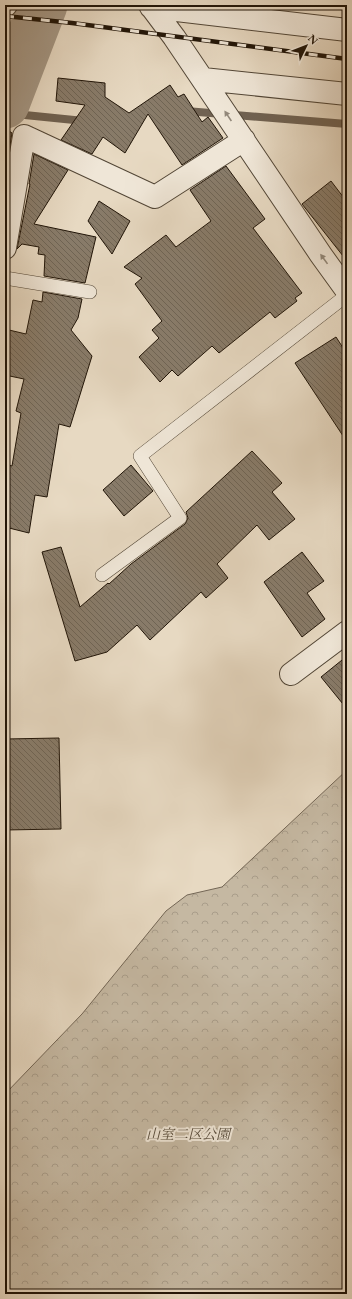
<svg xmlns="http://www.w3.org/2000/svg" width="352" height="1299" viewBox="0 0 352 1299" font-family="'EB Garamond','Noto Serif JP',serif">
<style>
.park{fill:url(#park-crowns);stroke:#736655}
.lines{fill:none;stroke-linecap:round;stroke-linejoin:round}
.stream{stroke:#706252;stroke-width:8}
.river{stroke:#a49683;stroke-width:49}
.building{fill:url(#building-back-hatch);stroke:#211508}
.service-casing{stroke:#524636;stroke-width:14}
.minor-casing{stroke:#524636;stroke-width:24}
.service{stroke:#efe6d7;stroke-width:13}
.minor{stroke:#efe6d7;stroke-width:22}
.rail-casing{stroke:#211508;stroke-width:4.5}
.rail{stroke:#efe6d7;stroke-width:3;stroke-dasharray:9;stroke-linecap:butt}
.oneway{fill:#92887a}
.labels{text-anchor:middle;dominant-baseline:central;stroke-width:4;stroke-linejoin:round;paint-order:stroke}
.park-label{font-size:14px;font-style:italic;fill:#5a4e3e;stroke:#efe6d7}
</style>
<defs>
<pattern id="park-crowns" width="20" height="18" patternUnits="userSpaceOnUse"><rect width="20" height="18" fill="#c5b8a2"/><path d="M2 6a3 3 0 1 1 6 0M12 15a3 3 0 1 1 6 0" fill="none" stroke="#a99d8a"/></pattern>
<pattern id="building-back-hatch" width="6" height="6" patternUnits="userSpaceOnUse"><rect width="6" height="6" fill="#887b69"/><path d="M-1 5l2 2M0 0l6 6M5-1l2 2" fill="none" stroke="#6f6454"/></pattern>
</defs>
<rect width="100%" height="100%" fill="#e7d9c2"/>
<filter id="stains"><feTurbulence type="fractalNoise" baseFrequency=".005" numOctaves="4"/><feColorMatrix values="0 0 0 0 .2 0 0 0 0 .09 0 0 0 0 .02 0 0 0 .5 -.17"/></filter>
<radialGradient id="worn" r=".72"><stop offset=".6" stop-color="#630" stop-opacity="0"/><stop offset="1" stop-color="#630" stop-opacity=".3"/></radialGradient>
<path class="park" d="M347,770V1294H5V1094L82,1014L166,911L187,895L222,887Z"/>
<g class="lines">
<path class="stream" d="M186,111L347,124
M5,113L84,121"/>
<path class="river" d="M5,104L43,5"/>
</g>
<path class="building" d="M58,78L105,83V97L129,113L170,85L178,97L184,94L202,122L208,117L223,138L182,165L148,114L125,153L103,137L92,154L61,140L85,105L56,101Z
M6,129L12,133L9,152L5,150V131Z
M34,154L68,170L34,224L96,237L85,283L44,276L45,255L38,254L39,247L22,244L17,249L30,184H29Z
M226,166L265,219L253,228L302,293L295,298L297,301L275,318L270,312L219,353L212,346L178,376L172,370L160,382L139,357L159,338L152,330L162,321L135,284L142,278L124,267L166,235L176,247L211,221L190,190Z
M331,181L347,202V261L302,204Z
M99,201L130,221L112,254L88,221Z
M43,292L82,299L78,318L71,330L92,356L70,427L59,424L47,497L35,495L29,533L5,527V464L12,466L21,413L16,411L24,379L5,375V345L9,330L26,334L33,300L42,302Z
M336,337L347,354V442L295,363Z
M252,451L282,483L272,492L295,519L269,540L257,525L217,564L228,578L206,598L201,592L150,640L137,625L107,652L75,661L42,552L61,547L80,607L108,583L109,584L131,564L185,524L188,518L186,512Z
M131,465L153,491L124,516L103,490Z
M302,552L324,581L307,593L325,619L302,637L264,582Z
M347,656V709L321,677Z
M59,738L61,829L5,830V739Z"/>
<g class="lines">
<g class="service-casing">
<path id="service" d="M5,278L90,292
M102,575L180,518L140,456L347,295"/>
</g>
<g class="minor-casing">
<path id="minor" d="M150,5L174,37L321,255L347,291
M5,6L6,5
M151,7L347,30
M203,79L347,94
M5,248L24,136L155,197L244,140
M291,674L347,632"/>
</g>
<use href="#service" class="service"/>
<use href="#minor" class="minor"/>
<g class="rail-casing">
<path id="rail" d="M5,16L72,23L347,59"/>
</g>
<use href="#rail" class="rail"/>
</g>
<defs><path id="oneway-solid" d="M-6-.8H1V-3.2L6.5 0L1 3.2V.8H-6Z"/></defs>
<g class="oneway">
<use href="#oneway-solid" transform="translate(228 116) rotate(-124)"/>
<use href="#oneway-solid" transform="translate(324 259) rotate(-126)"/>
</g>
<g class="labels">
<g class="park-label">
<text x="188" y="1134">山室二区公園</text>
</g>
</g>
<rect width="352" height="1299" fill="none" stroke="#e7d9c2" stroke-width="20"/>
<rect x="6" y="6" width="340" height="1287" fill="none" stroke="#211508" stroke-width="2"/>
<rect x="10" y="10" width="332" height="1279" fill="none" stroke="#211508"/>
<g transform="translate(306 46) rotate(47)" stroke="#efe6d7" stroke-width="3" paint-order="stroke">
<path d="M0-3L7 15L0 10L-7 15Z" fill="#211508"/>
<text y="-6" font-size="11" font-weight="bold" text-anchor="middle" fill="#211508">N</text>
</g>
<rect width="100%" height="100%" filter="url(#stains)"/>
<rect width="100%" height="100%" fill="url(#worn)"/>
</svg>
